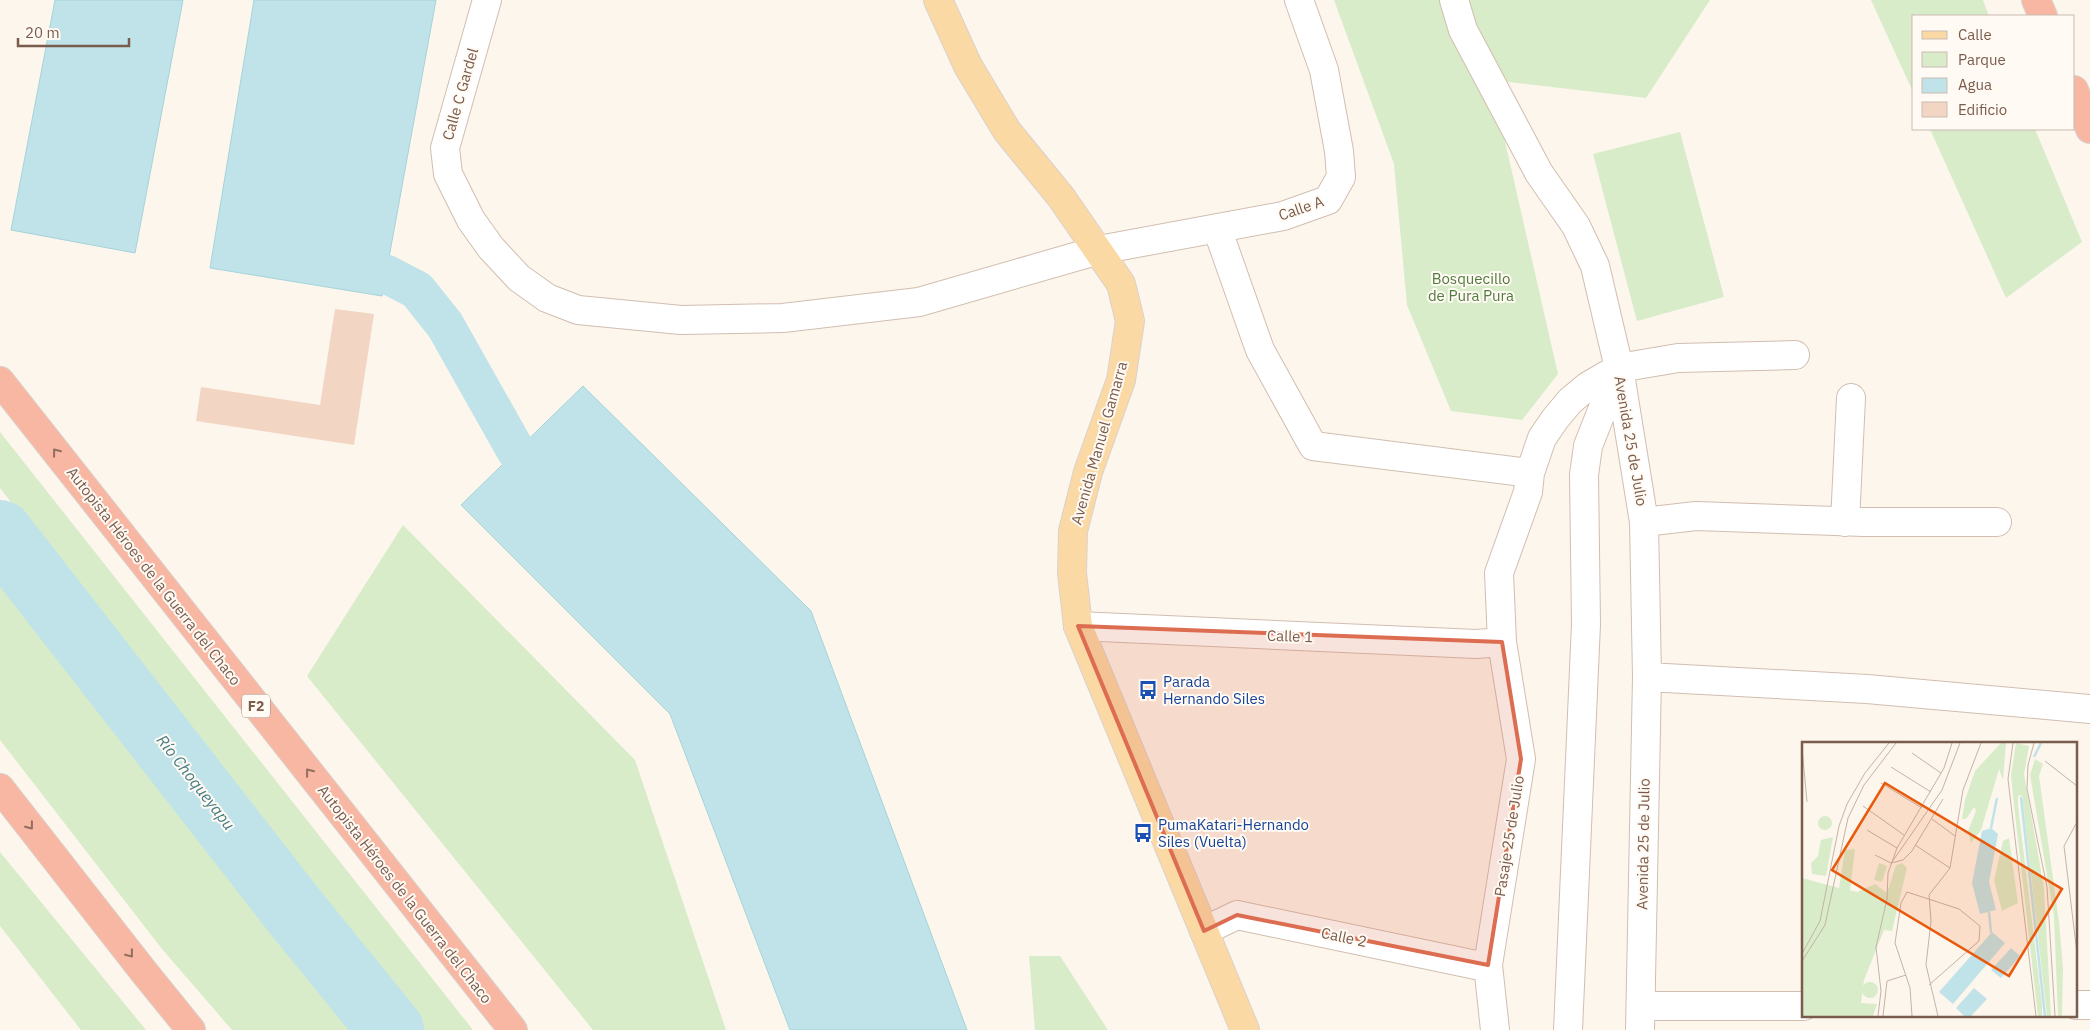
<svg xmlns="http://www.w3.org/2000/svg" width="2090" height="1030" viewBox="0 0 2090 1030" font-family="'IBM Plex Sans',sans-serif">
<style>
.green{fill:#d8ecc9}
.water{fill:#bfe3e8;stroke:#a5d3da}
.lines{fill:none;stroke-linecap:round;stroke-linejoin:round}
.canal{stroke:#bfe3e8;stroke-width:39}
.river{stroke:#bfe3e8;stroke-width:66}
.building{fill:#f3d5c3}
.minor-casing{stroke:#d1beb0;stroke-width:30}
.major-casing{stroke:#dad1cd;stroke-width:30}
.highway-casing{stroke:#dad1cd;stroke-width:30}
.minor{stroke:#fff;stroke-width:28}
.major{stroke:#fbd9a5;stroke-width:28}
.highway{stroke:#f7b7a3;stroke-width:28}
.oneway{stroke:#936e5e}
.marked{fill:#dc6d51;fill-opacity:0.2;stroke:#dc6d51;stroke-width:4;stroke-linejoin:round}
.labels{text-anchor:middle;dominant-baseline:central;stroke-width:4;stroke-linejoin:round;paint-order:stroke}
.shield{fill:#fffaf3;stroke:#a28b7f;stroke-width:1}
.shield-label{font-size:14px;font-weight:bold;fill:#7a5c4d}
.street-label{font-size:15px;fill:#7a5c4d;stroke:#fffaf3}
.park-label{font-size:15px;fill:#537a41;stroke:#fffaf3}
.transit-label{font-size:15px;fill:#164399;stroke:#fffaf3;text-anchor:start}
.water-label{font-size:16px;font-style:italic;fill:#437c86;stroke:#fffaf3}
.inset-river{fill:none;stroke:#bfe3e8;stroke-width:2.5}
.inset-road{fill:none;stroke:#c5b3a7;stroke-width:1}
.view{fill:#e8590c;fill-opacity:0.15;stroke:#e8590c;stroke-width:2.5}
.inset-edge{fill:none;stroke:#7a5c4d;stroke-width:2.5}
</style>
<rect width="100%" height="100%" fill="#fdf6ec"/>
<path class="green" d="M1334,0H1710L1646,98L1491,80L1558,374L1522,420L1451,411L1407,305L1394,164Z
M1871,0H1983L1989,16H1914V94Z
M1930,129H2035L2082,242L2006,298Z
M1680,132L1724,297L1637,321L1593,154Z
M0,432L473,1030H423L0,488Z
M403,525L635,760L726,1030H593L307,676Z
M0,569L366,1030H232L162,949L0,740Z
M0,852L146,1030H81L77,1025L0,926Z
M1029,956H1060L1108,1030H1035Z"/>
<path class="water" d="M55,0H183L135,253L11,230Z
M254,0H436L382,296L210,268Z
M583,386L811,611L967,1030H790L670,714L461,505Z"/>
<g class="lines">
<path class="canal" d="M386,274L417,290L445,325L516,451"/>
<path class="river" d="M0,533L295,912L391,1030"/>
</g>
<path class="building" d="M335,309L374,314L354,445L196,421L201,387L320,405Z"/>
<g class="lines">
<g class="minor-casing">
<path id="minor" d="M487,0L445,148L448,174L471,220L491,248L519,278L547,298L578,310L681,320L783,318L919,302L1099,250L1283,216L1328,200L1341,177L1339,151L1324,70L1299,0
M1454,0L1463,30L1539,173L1576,226L1595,266L1619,368L1644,522L1647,677L1640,1030
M1217,228L1260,350L1313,446L1530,473
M1644,522L1696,516L1864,522H1997
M1845,522L1851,398
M1078,626L1476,644L1502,642
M1647,677L1867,689L2090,709
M1204,931L1237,915L1476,965H1488
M2076,1005H2090
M1641,1006H1804
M1495,1030L1488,965L1521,759L1502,642L1499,573L1528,492L1530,473L1542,438L1555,419L1570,401L1588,386L1619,368L1678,358L1795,355
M1568,1030L1586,624L1584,475L1588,446L1618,370"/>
</g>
<g class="major-casing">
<path id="major" d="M938,0L968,66L1007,131L1061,197L1121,284L1130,321L1121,380L1088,472L1073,531L1072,573L1078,626L1245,1030"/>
</g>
<g class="highway-casing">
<path id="highway" d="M2036,0L2043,16
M2074,90L2090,129
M0,381L513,1030
M0,788L144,972L191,1030"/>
</g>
<use href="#minor" class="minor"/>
<use href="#major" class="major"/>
<use href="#highway" class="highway"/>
</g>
<defs><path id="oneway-chevron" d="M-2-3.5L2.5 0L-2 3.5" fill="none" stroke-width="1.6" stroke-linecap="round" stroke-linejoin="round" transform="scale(1.25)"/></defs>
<g class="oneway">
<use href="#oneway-chevron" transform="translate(56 452) rotate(-128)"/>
<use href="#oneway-chevron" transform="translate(309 772) rotate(-128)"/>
<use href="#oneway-chevron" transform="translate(30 826) rotate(52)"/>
<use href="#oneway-chevron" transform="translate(130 954) rotate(52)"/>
</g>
<path class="marked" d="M1078,626L1502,642L1521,759L1488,965L1237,915L1204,931Z"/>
<defs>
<g id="bus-bare" transform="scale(1.5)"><path d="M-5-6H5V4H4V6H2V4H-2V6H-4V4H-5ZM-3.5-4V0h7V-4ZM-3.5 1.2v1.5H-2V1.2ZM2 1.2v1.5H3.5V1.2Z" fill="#1a4fb4" stroke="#fffaf3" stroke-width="2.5" paint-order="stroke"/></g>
</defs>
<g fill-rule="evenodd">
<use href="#bus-bare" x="1148" y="690"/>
<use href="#bus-bare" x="1143" y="833"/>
</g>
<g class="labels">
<rect class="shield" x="242" y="694.5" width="28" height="23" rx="4"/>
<g class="shield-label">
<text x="256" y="706">F2</text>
</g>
<g class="street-label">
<text transform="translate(460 94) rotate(-74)">Calle C Gardel</text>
<text transform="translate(1301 208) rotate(-19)">Calle A</text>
<text transform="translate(1631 441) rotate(80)">Avenida 25 de Julio</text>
<text transform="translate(1099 443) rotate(-74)">Avenida Manuel Gamarra</text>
<text transform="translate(154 576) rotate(52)">Autopista Héroes de la Guerra del Chaco</text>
<text transform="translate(1290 636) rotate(2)">Calle 1</text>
<text transform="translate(1509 836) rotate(-81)">Pasaje 25 de Julio</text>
<text transform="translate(1643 844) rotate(-89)">Avenida 25 de Julio</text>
<text transform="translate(405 894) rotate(52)">Autopista Héroes de la Guerra del Chaco</text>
<text transform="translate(1344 937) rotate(12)">Calle 2</text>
</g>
<g class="park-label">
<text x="1471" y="278">Bosquecillo<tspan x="1471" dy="17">de Pura Pura</tspan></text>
</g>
<g class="transit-label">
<text x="1163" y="681">Parada<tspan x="1163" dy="17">Hernando Siles</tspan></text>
<text x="1158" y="824">PumaKatari-Hernando<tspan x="1158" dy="17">Siles (Vuelta)</tspan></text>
</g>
<g class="water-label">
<text transform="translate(196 782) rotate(52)">Río Choqueyapu</text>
</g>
</g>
<g transform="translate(1802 742)">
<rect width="275" height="275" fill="#fdf6ec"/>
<path d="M199,1H204L201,38L197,27L179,88L169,101L166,89L174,69L172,65L164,77H160L163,58L173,29ZM214,1L227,4L222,32L242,146L249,274H245L220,53L216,54V64L240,262V274H236L211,54L209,33ZM233,17L241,22L237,34L257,180L261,226L260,274H256L252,174L228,33ZM16 81a7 7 0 1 1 14 0a7 7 0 1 1-14 0ZM31,95L24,134L10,132L9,121L16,114L19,98ZM207,96L216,161L200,169L192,138L201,99ZM53,107L48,148L55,150L73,142L85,151L94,123L100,121L105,126L90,189L82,188L62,238L59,261L75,262L71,274H0V136L37,146L43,108ZM77,121L85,124L80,140L72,138ZM60 248a8 8 0 1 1 16 0a8 8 0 1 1-16 0Z" fill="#d8ecc9"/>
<path d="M189,86L196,92L187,140L194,168L178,172L170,141L180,89ZM190,190L203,201L151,262L137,250ZM209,206L218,214L199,236L189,228ZM172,246L185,257L169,274H162L154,266Z" fill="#bfe3e8"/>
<path class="inset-river" d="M232,15L239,1M219,55L243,274M189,86L195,56M187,170L189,191"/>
<path class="inset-road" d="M211,1L206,37L234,274M232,1L226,23L225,47L245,145L253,274M0,6L5,60M110,11L139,31M243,19L275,44M89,25L129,50M79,41L120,66M61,64L102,93M130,77L153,94M275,80L262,104L275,211M65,88L95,106M113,103L148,126M73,113L89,121L101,118L110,109L141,57M90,120L140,48L158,1M1,210L18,179L37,84L45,62L63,31L87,1M0,219L23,183L46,76L62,43L94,1M76,274L79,249L74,205L85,157L86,131L95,106L142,26L150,1M81,274L85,239L104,233M110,274L108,246L93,201L99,161L105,150L157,167L178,184L177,199L127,243M136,274L124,223L129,179L127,153L148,126L161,48L179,1"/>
<path class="view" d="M83,41L260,147L207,234L30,128Z"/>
<rect width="275" height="275" class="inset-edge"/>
</g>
<rect x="1912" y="15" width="162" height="115" fill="#fffaf3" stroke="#cabbb1"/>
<rect x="1922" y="31" width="25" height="8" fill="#fbd9a5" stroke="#cabbb1"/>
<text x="1958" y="40" font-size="15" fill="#7a5c4d">Calle</text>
<rect x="1922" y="52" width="25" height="15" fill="#d8ecc9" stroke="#cabbb1"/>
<text x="1958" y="65" font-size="15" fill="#7a5c4d">Parque</text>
<rect x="1922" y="78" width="25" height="15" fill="#bfe3e8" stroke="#cabbb1"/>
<text x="1958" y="90" font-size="15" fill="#7a5c4d">Agua</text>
<rect x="1922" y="102" width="25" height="15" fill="#f3d5c3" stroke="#cabbb1"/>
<text x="1958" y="115" font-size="15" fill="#7a5c4d">Edificio</text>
<path d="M18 38v8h111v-8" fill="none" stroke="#7a5c4d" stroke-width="2.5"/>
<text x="25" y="38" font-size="15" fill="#7a5c4d" stroke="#fffaf3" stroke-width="4" paint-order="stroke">20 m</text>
</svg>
